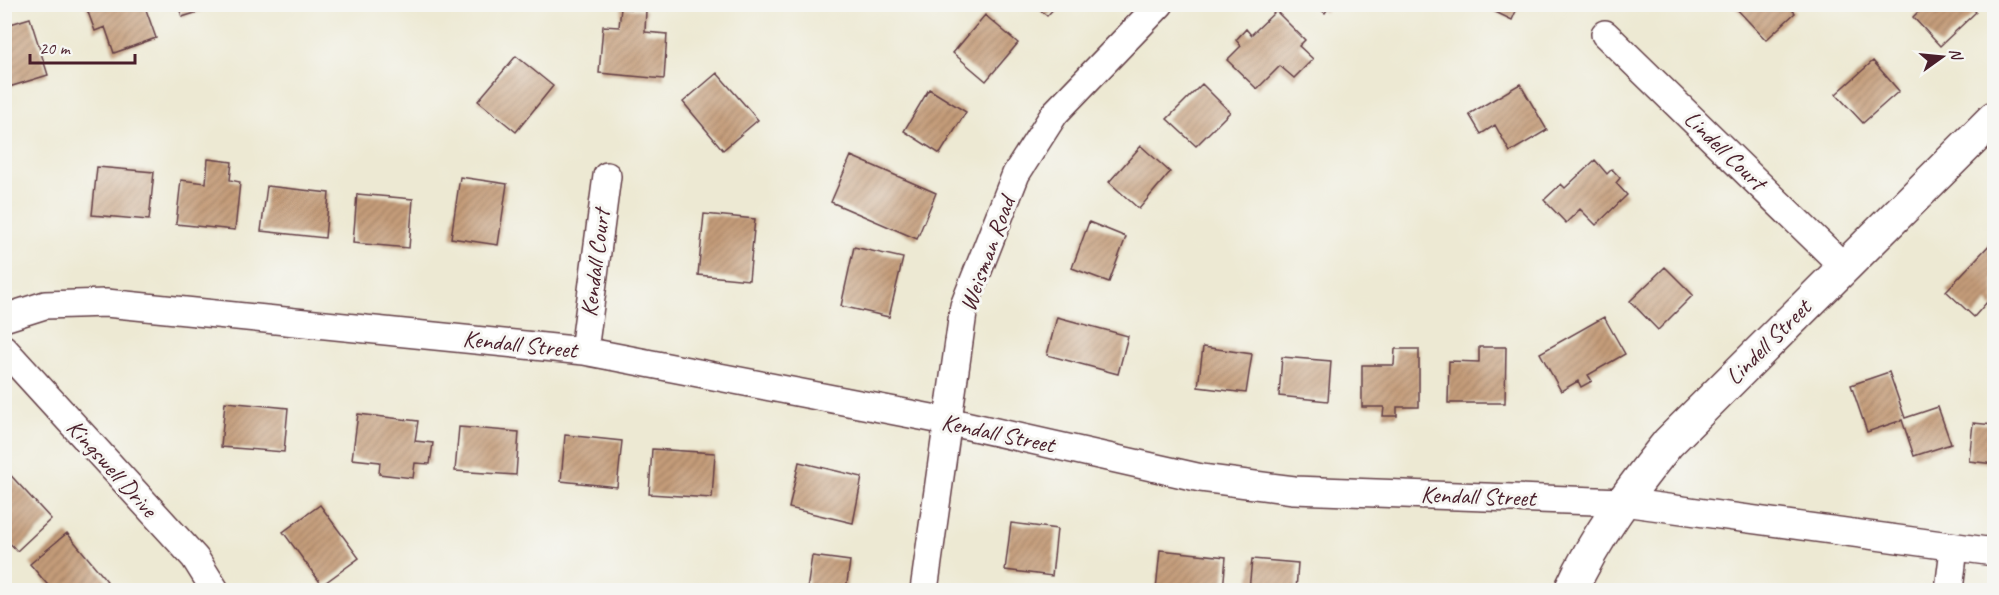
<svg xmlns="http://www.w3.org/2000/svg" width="1999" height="595" viewBox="0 0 1999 595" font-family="Caveat,sans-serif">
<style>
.building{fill:url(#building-hatch)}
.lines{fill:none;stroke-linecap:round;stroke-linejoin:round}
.street-casing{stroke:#623d44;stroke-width:30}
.secondary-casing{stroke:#623d44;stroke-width:36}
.street{stroke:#fff;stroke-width:27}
.secondary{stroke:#fff;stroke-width:33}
.labels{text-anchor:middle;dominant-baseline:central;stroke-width:6;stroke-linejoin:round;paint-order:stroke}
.street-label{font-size:24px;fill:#4a1f2b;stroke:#f6f6f2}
</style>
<defs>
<pattern id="building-hatch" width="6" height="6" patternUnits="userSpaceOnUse" patternTransform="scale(1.5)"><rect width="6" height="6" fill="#c49c79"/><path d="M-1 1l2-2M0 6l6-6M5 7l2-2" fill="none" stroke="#a17f63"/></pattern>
</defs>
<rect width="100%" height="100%" fill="#f6f6f2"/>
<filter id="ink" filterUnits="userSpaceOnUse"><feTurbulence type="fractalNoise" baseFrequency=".0167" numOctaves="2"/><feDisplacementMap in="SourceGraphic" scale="12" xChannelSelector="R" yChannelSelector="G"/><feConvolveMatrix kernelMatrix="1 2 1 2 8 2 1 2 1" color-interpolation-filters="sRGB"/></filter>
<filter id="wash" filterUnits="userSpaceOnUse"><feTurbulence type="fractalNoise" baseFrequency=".008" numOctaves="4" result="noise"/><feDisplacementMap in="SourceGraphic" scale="24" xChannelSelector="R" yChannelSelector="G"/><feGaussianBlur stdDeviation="1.35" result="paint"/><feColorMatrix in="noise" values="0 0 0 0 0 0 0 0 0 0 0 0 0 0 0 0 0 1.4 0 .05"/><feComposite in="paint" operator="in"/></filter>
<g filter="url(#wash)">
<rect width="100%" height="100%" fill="#ede9d3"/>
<g id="blocks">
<path class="building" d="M85,4H144L156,38L114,53L105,27L95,31Z
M178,4H221V5L182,17Z
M1034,4H1058L1047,16Z
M1313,4H1331L1325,13Z
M1479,4H1519L1512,20Z
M1732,4H1787L1795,13L1766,40Z
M1926,4H1969L1976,12L1940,46L1913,17Z
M621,8L646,10L645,32L667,34L664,79L599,73L603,26L619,27Z
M1276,11L1305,40L1299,46L1313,59L1294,78L1280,66L1257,89L1227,60L1241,46L1236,40L1246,29L1251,35Z
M985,15L1018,43L986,81L953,53Z
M30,18L48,75L9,87L4,73V26Z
M516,56L553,86L516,132L478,101Z
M1873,61L1899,91L1863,123L1836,94Z
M717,73L758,120L723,150L683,102Z
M1202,84L1230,112L1196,146L1167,119Z
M1520,84L1547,130L1510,152L1495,125L1481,134L1469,114Z
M929,89L966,112L940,154L904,131Z
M1141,146L1170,172L1139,209L1109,182Z
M851,156L936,193L917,239L831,202Z
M208,159L232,162L230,180L240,182L235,230L176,224L181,180L206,183Z
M1595,160L1607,174L1612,169L1620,178L1616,183L1627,195L1596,225L1580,209L1566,223L1544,200L1561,184L1565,188Z
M97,167L154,172L149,220L92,215Z
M460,177L507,184L498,245L451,238Z
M267,186L329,193L325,238L261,231Z
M357,194L413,199L409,248L353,243Z
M704,214L755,219L749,280L698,275Z
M1089,222L1126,237L1109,282L1072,268Z
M1994,240V309L1987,302L1974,317L1946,291Z
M854,247L903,258L889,317L841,306Z
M1665,267L1693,295L1658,330L1630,301Z
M1057,317L1128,336L1118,374L1047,355Z
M1604,317L1625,354L1588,375L1592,381L1581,387L1578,381L1561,391L1540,353Z
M1203,347L1252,354L1246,393L1198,387Z
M1479,347H1506L1505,403H1448L1449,361L1479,362Z
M1395,349H1419V407H1397V416H1383L1384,407H1362V365H1394Z
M1282,357L1331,361L1328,401L1279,396Z
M1889,372L1905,418L1938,407L1951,444L1914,456L1902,420L1867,432L1851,385Z
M225,402L288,408L284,452L221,447Z
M358,414L418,421L415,441L433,443L430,464L415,463L413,478L379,474L380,462L352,459Z
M1973,423L1994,425V464L1969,461Z
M459,427L519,432L516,475L455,471Z
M565,435L622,441L617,487L561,481Z
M652,449L715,453L712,498L649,494Z
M799,462L862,477L853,523L789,508Z
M4,468L51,519L17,551L4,537Z
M320,505L359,558L322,585L283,532Z
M1011,523L1057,529L1052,576L1005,570Z
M67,533L107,581L95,590H52L30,564Z
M1160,550L1226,557L1223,590H1156Z
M812,556L850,561L846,590H807Z
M1252,559L1298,563L1296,590H1249Z
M497,585L518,589V590H496Z"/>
</g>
</g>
<g filter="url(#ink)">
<use href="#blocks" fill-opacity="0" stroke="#623d44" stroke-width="1.5"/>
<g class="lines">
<g class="street-casing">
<path id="street" d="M1605,34L1844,267
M4,318L45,305L106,303L584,351L947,421L1201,478L1294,490L1623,502L1994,552
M4,349L195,558L215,590
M584,351L607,176
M924,590L964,306L1016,174L1055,113L1160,4
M1949,590L1954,548"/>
</g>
<g class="secondary-casing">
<path id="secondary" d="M1571,590C1595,537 1631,489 1668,443L1994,118"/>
</g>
<use href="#street" class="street"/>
<use href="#secondary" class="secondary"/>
</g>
</g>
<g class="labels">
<g class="street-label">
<text transform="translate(1725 150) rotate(44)">Lindell Court</text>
<text transform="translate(987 254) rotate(-70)">Weisman Road</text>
<text transform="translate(595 263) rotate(-83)">Kendall Court</text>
<text transform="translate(1768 342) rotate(-45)">Lindell Street</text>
<text transform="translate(520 344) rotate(6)">Kendall Street</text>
<text transform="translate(998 433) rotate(12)">Kendall Street</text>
<text transform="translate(112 468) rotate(48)">Kingswell Drive</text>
<text transform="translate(1478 496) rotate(2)">Kendall Street</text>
</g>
</g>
<rect width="1999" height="595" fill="none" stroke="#f6f6f2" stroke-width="24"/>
<g transform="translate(1942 57) rotate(75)" stroke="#f6f6f2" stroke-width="4.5" paint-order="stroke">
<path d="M0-4.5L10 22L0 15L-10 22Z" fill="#4a1f2b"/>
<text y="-9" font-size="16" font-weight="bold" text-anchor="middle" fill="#4a1f2b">N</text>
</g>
<path d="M30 54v9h105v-9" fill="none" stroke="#4a1f2b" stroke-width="3"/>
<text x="39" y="54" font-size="18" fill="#4a1f2b" stroke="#f6f6f2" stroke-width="4.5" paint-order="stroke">20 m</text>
</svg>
